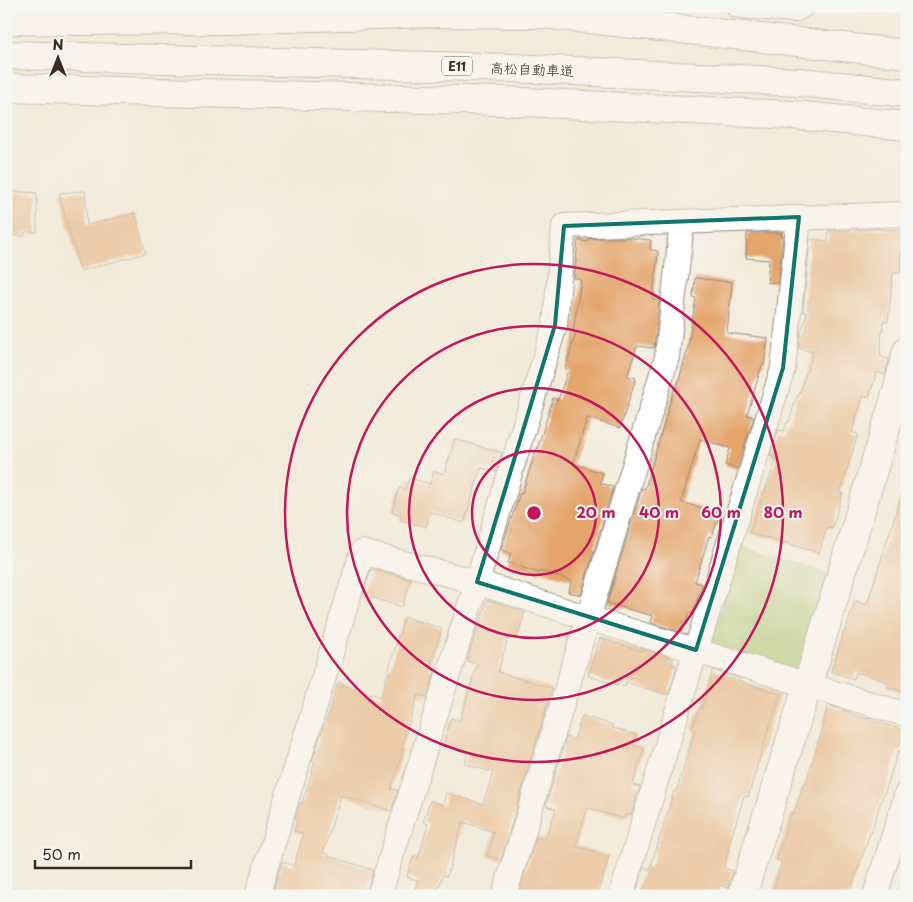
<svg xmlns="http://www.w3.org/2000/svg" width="913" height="902" viewBox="0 0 913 902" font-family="'Playpen Sans','Klee One',sans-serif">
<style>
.green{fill:#a5c269;stroke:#707644}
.building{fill:#e4a46a}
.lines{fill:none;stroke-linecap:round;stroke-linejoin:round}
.street-casing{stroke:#978a7c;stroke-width:26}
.secondary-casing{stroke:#978a7c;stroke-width:30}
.highway-casing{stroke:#978a7c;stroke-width:30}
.street{stroke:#fff;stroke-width:24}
.secondary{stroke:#fff;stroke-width:28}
.highway{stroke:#fff;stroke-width:28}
.marked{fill:none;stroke:#0f766e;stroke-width:4;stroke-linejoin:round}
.ring{fill:none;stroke:#c2185b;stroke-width:2.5}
.labels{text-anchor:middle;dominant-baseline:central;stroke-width:4;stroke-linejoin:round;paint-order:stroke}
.shield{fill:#f6f6f2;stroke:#73675e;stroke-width:1}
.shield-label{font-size:12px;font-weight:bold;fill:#3b2a1e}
.street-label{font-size:14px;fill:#3b2a1e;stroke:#f6f6f2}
.centre{fill:#c2185b;stroke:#f6f6f2;stroke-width:2.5}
.ring-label{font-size:15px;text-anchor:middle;font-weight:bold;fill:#c2185b;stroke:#f6f6f2;stroke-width:4;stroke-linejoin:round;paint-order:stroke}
</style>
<rect width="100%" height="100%" fill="#f6f6f2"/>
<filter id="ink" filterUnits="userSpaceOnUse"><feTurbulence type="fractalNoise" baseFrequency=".02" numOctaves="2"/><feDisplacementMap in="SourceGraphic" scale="10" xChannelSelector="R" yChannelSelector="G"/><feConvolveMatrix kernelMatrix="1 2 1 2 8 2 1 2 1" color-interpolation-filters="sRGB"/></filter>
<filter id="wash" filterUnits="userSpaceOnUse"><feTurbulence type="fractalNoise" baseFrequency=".0096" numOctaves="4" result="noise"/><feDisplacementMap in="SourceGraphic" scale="20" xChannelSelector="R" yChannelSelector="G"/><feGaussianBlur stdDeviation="1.12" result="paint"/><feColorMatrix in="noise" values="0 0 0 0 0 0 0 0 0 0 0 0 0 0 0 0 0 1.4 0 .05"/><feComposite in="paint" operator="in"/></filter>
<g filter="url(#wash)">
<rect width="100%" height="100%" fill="#f3ebda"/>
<path class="green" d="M740,547L829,574L804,673L710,643Z"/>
<g id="blocks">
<path class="building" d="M6,191L37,193V232H25V236H6Z
M85,191L87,225L135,213L146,253L80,271L59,193Z
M878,229L902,230L900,273H893L888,322L883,321L880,356L889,359L885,375L877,372L869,397L863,396L852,432L858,434L840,493H843L832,528L827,527L819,553L766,537V538L749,533L777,458L770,456L778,430L784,431L787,422H789L797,396L798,397L813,352L799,348L801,332L807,313L803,312L810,239L828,241V231Z
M747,233H782V237H783L778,283L767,282L769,260L746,258Z
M606,238H631L651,240L650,250L658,251L653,299L659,300L654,348L637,346L627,376L636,378L620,428L587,418L573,464L603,473L600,483L613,487L581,595L568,592L572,581L540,571L539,573L508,563L511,553L501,550L520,493L522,494L535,452L536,453L553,398L558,400L568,370L565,369L576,333L573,332L581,279L574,278L578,240L588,242L589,239Z
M695,278L732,282L727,333L768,338L764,365H762L747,415L754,417L737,469L725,465L730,448L700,439L681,502L720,513L712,537L709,536L695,582L702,584L693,614L689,613L686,623L683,622L681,632L651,623L653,616L607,603L642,488L645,489L674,389L676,390L687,352L696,298L693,297Z
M455,439L502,453L496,472L481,468L464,523L430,512L426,527L400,520L402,515L392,512L399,488L405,490L409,478L430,484L434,471L444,474Z
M903,490L907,491V693L887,687L888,682L856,672L854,679L831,672L844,631L845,632L855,601L867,605Z
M371,569L411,579L402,607L363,595Z
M487,600L525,612L517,637L509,635L498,672L552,688L501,860L487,856L494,832L463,822L447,876L443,875L436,896H413L418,880L407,877L413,857L418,859L428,824L423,822L430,801L443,805L446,793L483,804L493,772L465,764L468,752L443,744L451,718L460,721L477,664L467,661L479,622L480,623Z
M404,617L442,628L429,669L435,671L427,697L418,695L401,749L403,750L391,789L398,790L391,811L341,795L323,853L329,854V856L373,870L366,896H271L282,862L294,866L303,834L294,831L297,820L295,819L300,803L302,804L315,762L312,761L324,725H325L338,683L381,697Z
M600,638L641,651L642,649L673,658L671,665L677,666L668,695L626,682L625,687L588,676Z
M713,670L739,678L738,681L780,694L773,717H772L748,797L744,796L728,849H729L724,868L733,871L728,888L720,885L716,896H635L644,867L650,869L674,791L676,792L695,730L692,729L699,709L701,710Z
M828,705L849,712L848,713L907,731V732L901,752L898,751L884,795H883L871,833H870L849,896H788L773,891L782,862L776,860L791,813L794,814L803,784L805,785L823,727H822Z
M582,716L613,725L612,728L636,735L633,745L644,748L633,785L640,787L631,815L626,814L624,819L587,808L576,846L609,856L597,896H518L536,837L545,839L556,809L546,806L566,737L574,740Z"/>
</g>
</g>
<g filter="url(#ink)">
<use href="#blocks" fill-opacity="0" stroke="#978a7c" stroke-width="1"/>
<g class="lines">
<g class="street-casing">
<path id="street" d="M738,6L795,10L802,6
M257,896L362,552L477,582L588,618L907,715
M379,896L477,582L555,325L564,226L907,214
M504,896L667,357L682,223
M621,896L696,650L783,368L799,217
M875,896L907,793"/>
</g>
<g class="secondary-casing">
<path id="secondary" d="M6,20L74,21L229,20L431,13L542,14L907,54
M742,896L808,684L898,388L907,351"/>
</g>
<g class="highway-casing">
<path id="highway" d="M6,55L513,68L799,82L907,93
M6,88L500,101L792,115L907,126"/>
</g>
<use href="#street" class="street"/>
<use href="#secondary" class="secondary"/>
<use href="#highway" class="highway"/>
</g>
</g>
<path d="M0 0H913V902H0ZM799,217L783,368L696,650L477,582L555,325L564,226Z" fill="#f3ebda" fill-opacity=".55" fill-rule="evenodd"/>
<path class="marked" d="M799,217L783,368L696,650L477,582L555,325L564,226Z"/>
<g class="ring">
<circle cx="534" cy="513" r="62"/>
<circle cx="534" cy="513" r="125"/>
<circle cx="534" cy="513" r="187"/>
<circle cx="534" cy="513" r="249"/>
</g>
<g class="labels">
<rect class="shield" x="442" y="56.5" width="30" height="19" rx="4"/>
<g class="shield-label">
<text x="457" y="66">E11</text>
</g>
<g class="street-label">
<text transform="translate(532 69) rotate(2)">高松自動車道</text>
</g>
</g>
<circle cx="534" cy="513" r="8" class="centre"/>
<g class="ring-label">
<text x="596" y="518">20 m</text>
<text x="659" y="518">40 m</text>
<text x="721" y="518">60 m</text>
<text x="783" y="518">80 m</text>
</g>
<rect width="913" height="902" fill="none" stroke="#f6f6f2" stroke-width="25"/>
<g transform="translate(58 58)" stroke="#f6f6f2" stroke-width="4" paint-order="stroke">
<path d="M0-4L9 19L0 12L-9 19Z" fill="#3b2a1e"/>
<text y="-8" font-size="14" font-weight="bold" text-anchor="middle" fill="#3b2a1e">N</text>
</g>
<path d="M35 860v8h156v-8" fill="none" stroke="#3b2a1e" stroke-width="2.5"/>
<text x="42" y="860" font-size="15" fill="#3b2a1e" stroke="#f6f6f2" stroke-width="4" paint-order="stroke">50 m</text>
</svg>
